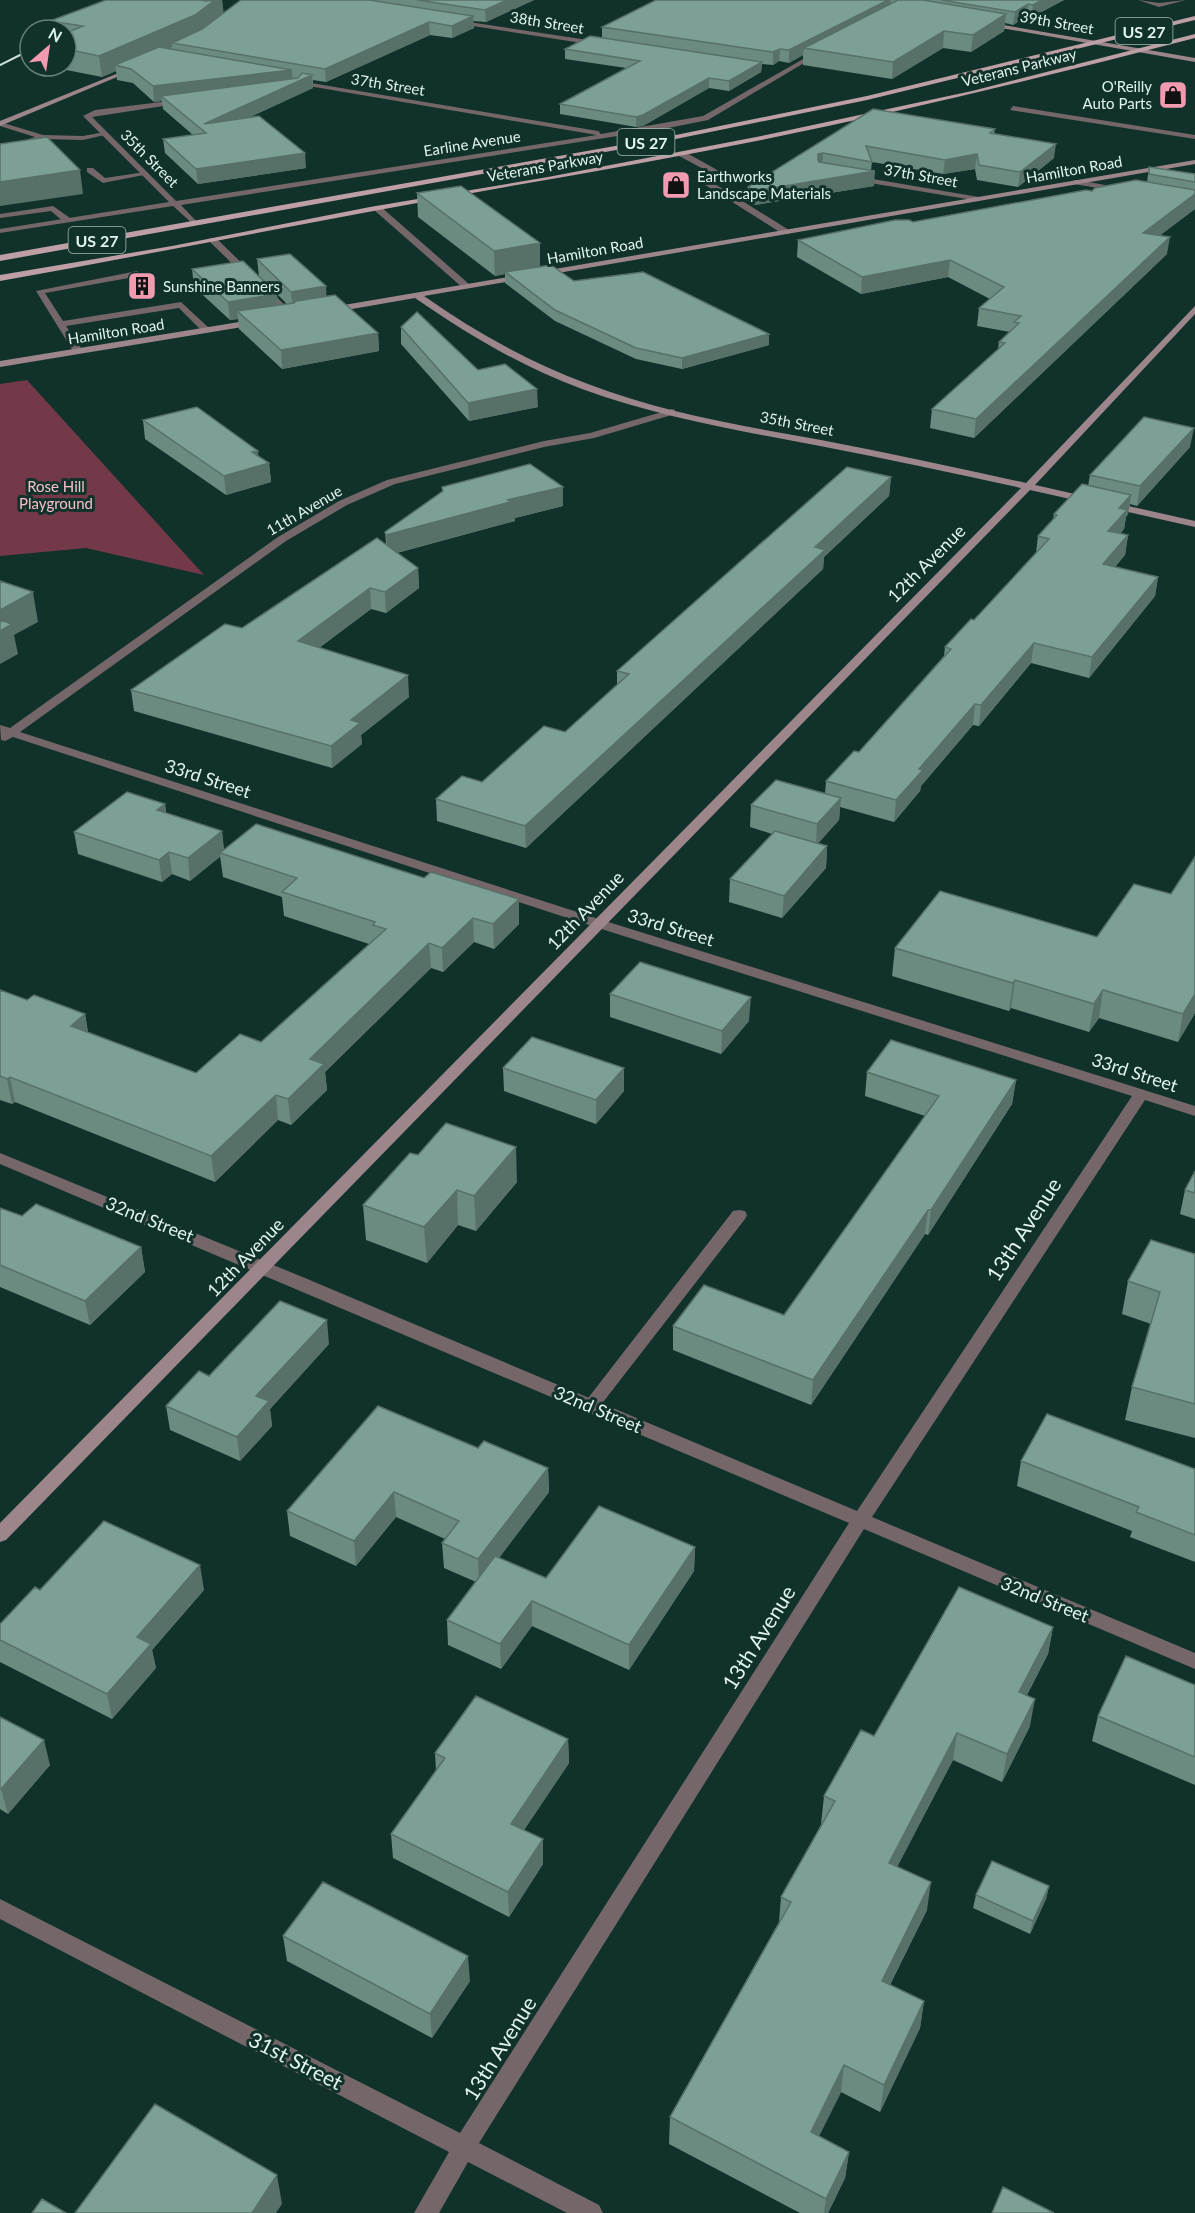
<svg xmlns="http://www.w3.org/2000/svg" width="1195" height="2213" viewBox="0 0 1195 2213" font-family="Lato,sans-serif">
<style>
.green{fill:#743949}
.lines{fill:none;stroke-linecap:round;stroke-linejoin:round}
.lane{fill:#746669;fill-rule:evenodd}
.street{fill:#746669;fill-rule:evenodd}
.secondary{fill:#9d868b;fill-rule:evenodd}
.primary{fill:#bd9fa5;fill-rule:evenodd}
.rail{stroke:#cce0da;stroke-width:2}
.wall{fill:#6b8a80;fill-rule:evenodd}
.shaded-wall{fill:#577068}
.building{fill:#7ca095;stroke:#577068;stroke-width:1.5}
.labels{text-anchor:middle;dominant-baseline:central;stroke-width:6;stroke-linejoin:round;paint-order:stroke}
.far-street-label{font-size:15px;fill:#e1f4ee;stroke:#10322a}
.far-poi-label{font-size:15px;fill:#e1f4ee;stroke:#10322a;text-anchor:start}
.far-park-label{font-size:15px;fill:#f5c0cc;stroke:#10322a}
.shield{fill:#10322a;stroke:#a2bab3;stroke-width:1.5}
.shield-label{font-size:16px;font-weight:bold;fill:#e1f4ee}
.street-label{font-size:18px;fill:#e1f4ee;stroke:#10322a}
.near-street-label{font-size:21px;fill:#e1f4ee;stroke:#10322a}
</style>
<rect width="100%" height="100%" fill="#10322a"/>
<path class="green" d="M27,380L204,575L86,548L0,556V384Z"/>
<g class="lines">
<path class="lane" d="M1138,0L1159,3L1186,0L1159,7Z
M0,122L43,135L83,136L105,132L109,134L83,140L43,139L0,154V149L35,137L0,126Z
M679,152H685L719,171V175L710,181L789,230V234H783L702,183V179L711,173L679,156Z
M87,168H93L105,178L145,172L149,174L103,183L87,172Z
M855,176L979,197L983,199L979,201L852,180L851,178Z
M53,206L70,218V222H64L51,211L0,218V214Z
M374,206H380L469,284V288H463L374,210Z
M137,271L141,274L140,276L45,293L63,321L181,302L209,328V332H203L179,308L66,326L83,351L78,354L73,351L36,291Z
M739,1210L745,1211L747,1215L745,1219L597,1410L591,1412L585,1410L582,1406L585,1402L733,1211Z"/>
<path class="street" d="M456,20L601,42L604,44L601,46L454,23Z
M819,50L821,53L708,120L668,128L181,205L198,223L194,225L173,206L0,233V229L169,202L83,116L95,110L186,99L183,103L92,117L176,201L597,135L291,83L293,80L598,131L601,134L703,116Z
M1013,106L1195,135V139L1010,110Z
M1077,180L1122,188L1126,190L1122,192L1074,184V180Z
M210,238H216L295,315V319H289L210,242Z
M672,409L675,410V414L594,438L544,447L395,484L347,505L286,541L20,732L602,920L1195,1106V1116L1145,1100L872,1517L1195,1653V1669L864,1529L479,2143L599,2205L603,2213H567L468,2162L439,2213H414L449,2152L0,1919V1899L460,2133L849,1523L0,1164V1153L305,1278L857,1511L1132,1096L592,926L13,737L5,741L1,740L0,725L10,728L278,537L339,501L387,480L544,441L590,433Z"/>
<path class="secondary" d="M986,22L1195,58V62L984,25Z
M131,68L136,69L0,126V121Z
M1195,160V164L424,296C475,332 529,362 588,384C663,413 743,426 821,440C890,453 958,468 1026,483L1195,306V314L1035,485L1195,521V527L1030,490L6,1540L0,1542V1523L1021,488C954,473 887,459 820,446C740,431 659,417 582,389C522,367 467,334 415,298L329,313L325,310L326,308Z
M258,319L261,320V324L0,367V361Z"/>
<path class="primary" d="M1195,16V20L867,100L666,141L0,261V255L666,137L867,96Z
M1195,34V38C1052,75 910,110 766,139C633,166 500,187 368,212C245,235 123,259 0,281V275L172,246L370,207L548,177L766,135L972,91Z"/>
<path class="rail" d="M0,65L30,50"/>
</g>
<path class="wall" d="M209,0H222L223,13L241,0H534L486,22L473,21L474,28L452,38L430,35L326,82L313,80V88L248,118L306,168L198,184L165,153L163,139L193,135L163,109L162,101L154,102L133,83L117,80L116,71L102,77L46,66H66V30H51L50,21Z
M656,0H1064L1032,17L1027,16L1013,25L1005,23L1004,31L971,52L943,48L892,79L803,65V55L789,63L779,61L773,65L762,64L761,72L729,91L709,88L643,126L636,127L560,114V104L626,68L565,59V49L602,38V27Z
M873,109L995,129L994,134L1054,158L1018,187L977,180L975,169L943,174L872,162L871,170L874,186L754,205L748,202V187Z
M1149,167L1195,174V209L1160,235L1167,254L974,438L930,428L932,409L998,350L999,342L1010,332L977,326L979,308L990,299L948,277L861,294L797,257L798,240L913,222L1092,191L1147,182Z
M417,193L540,243V266L574,281L769,334V345L682,369L636,359L555,321L505,283V274L495,276L418,217Z
M257,259L326,286V296L378,333L379,351L282,369L239,329L238,319L230,320L194,287L192,269L259,276ZM277,294L287,304L278,306Z
M401,327L478,370L538,407L469,421L401,344Z
M143,420L258,451V456L269,463L271,482L226,495L145,439Z
M1190,447L1137,506L1130,504L1128,514L1126,517L1124,529L1120,534L1128,535L1125,555L1115,567L1158,577L1155,596L1089,678L1031,663L979,726L973,725L921,786L920,791L894,822L840,807L839,820L818,843L827,846L826,868L782,918L729,902L730,879L772,834L750,827L751,805L825,794L826,781L859,752L944,656L945,647L974,620L1036,553L1038,536L1053,520L1054,514L1088,486L1090,475Z
M891,477L889,496L824,557L823,569L526,848L437,821L436,799L482,782L565,732L617,685V671Z
M442,487H563V506L515,518V521L397,553L418,568L419,588L386,613L371,609L319,648L409,697L361,735L362,744L332,768L134,711L131,690L242,628L386,544L385,532L442,492Z
M165,804L166,813L222,831L224,850L519,924L494,949L474,942L443,972L431,968L325,1072L327,1090L291,1125L278,1120L215,1182L15,1102L12,1104L0,1100V990L27,1000L85,1014L88,1032L196,1073L261,1042L369,944L284,916L282,897L223,877L220,856L190,881L172,874L162,882L78,854L74,832Z
M1195,858V1013L1178,1042L1099,1018L1089,1032L1011,1008L1009,1011L892,976L895,948L1097,937L1171,894Z
M610,994L749,1021L721,1054L610,1017Z
M503,1068H624V1091L596,1124L504,1091Z
M867,1072L1016,1080L1012,1104L928,1235L925,1234L811,1405L673,1350V1326L784,1315L925,1116L865,1096Z
M418,1155L517,1182L476,1231L458,1225L427,1263L366,1240L363,1205Z
M1195,1171V1219L1180,1214L1185,1190Z
M0,1208L22,1216L141,1247L145,1272L90,1325L0,1287Z
M1195,1254V1438L1125,1420L1132,1387L1151,1324L1122,1314L1128,1281Z
M329,1344L270,1409L272,1426L240,1461L170,1430L166,1406L209,1376Z
M478,1448L548,1468L549,1492L499,1558L546,1578L695,1547L694,1571L629,1670L532,1626L501,1669L448,1645L447,1620L476,1582L444,1568L442,1543L445,1539L396,1517L356,1566L290,1536L287,1511Z
M1021,1461L1195,1469V1562L1130,1537L1132,1531L1017,1486Z
M40,1590H204L152,1650L156,1668L112,1719L0,1662V1624Z
M1053,1627L1048,1654L1027,1695L1030,1726L1002,1782L953,1760L897,1867L927,1910L890,1985L924,2001L920,2028L880,2112L841,2092L819,2136L849,2152L845,2178L828,2213H800L669,2144L670,2117L779,1922L781,1897L822,1824H821L824,1796L874,1736Z
M1195,1685V1785L1092,1741L1098,1716Z
M0,1717L50,1765L8,1814L0,1809Z
M568,1739L569,1763L524,1830L543,1839V1864L509,1917L393,1858L391,1834L436,1771L435,1753Z
M1049,1886L1046,1899L1030,1934L973,1908L976,1895Z
M283,1936L470,1981L432,2038L287,1961Z"/>
<path class="shaded-wall" d="M215,0H222L224,15L197,36L172,43V47L125,67L115,65L116,71L102,77L99,56Z
M507,0H534L486,22L485,10Z
M888,0H891L890,11L804,48L803,55L789,63V50Z
M1042,0H1064L1032,17L1033,5Z
M1028,4L1027,16L1013,25L1015,12Z
M1006,14L1004,31L971,52L973,35Z
M473,16L474,28L452,38V26Z
M429,22L430,35L326,82L325,69Z
M944,31L943,48L892,79L893,62Z
M780,49L779,61L773,65V52Z
M762,62L761,72L729,91V81Z
M292,70L293,84L312,75L313,88L206,137L204,124L161,96L162,101L154,102L153,86Z
M709,78V88L643,126L636,127V117Z
M1056,144L1054,158L1018,187L1020,172Z
M305,153L306,168L198,184L196,169Z
M823,153L822,168H817L818,154Z
M977,154L975,169L943,174L945,160Z
M80,170L83,194L0,206V182Z
M875,171L874,186L754,205V191Z
M1195,194V209L1141,250L1143,233Z
M1170,237L1167,254L974,438L976,419Z
M540,243V268L505,272V274L495,276L494,251Z
M950,260L948,277L861,294L862,277Z
M326,286L327,304L293,310L291,292Z
M277,294L278,312L237,311L238,319L230,320L228,302Z
M378,333L379,351L282,369L281,350Z
M769,334V345L682,369V358Z
M537,389L538,407L469,421L468,403Z
M1194,428L1190,447L1137,506L1140,486Z
M258,451L259,466L269,463L271,482L226,495L224,476L252,452Z
M891,477L889,496L824,557L823,569L526,848L525,826L815,547Z
M563,487V506L515,518V521L388,555L386,535L507,500Z
M1131,495L1128,514L1126,517L1124,529L1106,551L1108,531L1119,508Z
M1128,535L1125,555L1100,584L1103,564Z
M418,568L419,588L386,613L385,592Z
M1158,577L1155,596L1089,678L1092,657Z
M370,588L371,609L300,662L298,641Z
M33,592L38,622L14,635L18,654L0,664V610Z
M1034,643L1031,663L979,726L981,705Z
M408,675L409,697L361,735L362,744L332,768L331,746L351,720Z
M975,704L973,725L921,786L920,791L894,822L896,800L919,769Z
M841,798L839,820L816,846L817,824Z
M165,804L168,826L157,810Z
M222,831L224,853H220V857L190,881L188,858Z
M827,846L826,868L782,918L784,896Z
M169,852L172,874L162,882L159,860Z
M519,899V924L494,949L493,924Z
M473,918L474,942L443,972L442,948Z
M429,943L431,968L325,1072L327,1090L291,1125L288,1099L310,1059Z
M1015,980L1011,1008L1009,1011L1013,983Z
M1103,990L1099,1018L1089,1032L1094,1004Z
M1195,994V1013L1178,1042L1183,1014Z
M751,997L749,1021L721,1054L722,1031Z
M85,1014L89,1039L71,1026Z
M624,1068V1091L596,1124V1100Z
M10,1077L15,1102L12,1104L7,1079Z
M1016,1080L1012,1104L928,1235L931,1210Z
M276,1095L278,1120L215,1182L211,1156Z
M516,1147L517,1182L476,1231L474,1196Z
M457,1190L458,1225L427,1263L424,1227Z
M928,1210L925,1234L811,1405L813,1380Z
M141,1247L145,1272L90,1325L85,1301Z
M327,1320L329,1344L270,1409L272,1426L240,1461L237,1437L256,1396Z
M548,1468L549,1492L479,1584L478,1559Z
M394,1492L396,1517L356,1566L354,1541Z
M695,1547L694,1571L629,1670V1645Z
M200,1565L204,1590L152,1650L156,1668L112,1719L107,1694L137,1637Z
M532,1601V1626L501,1669L500,1644Z
M1053,1627L1048,1654L1014,1719L1019,1692Z
M1035,1699L1030,1726L1002,1782L1007,1754Z
M957,1733L953,1760L885,1890L889,1863Z
M568,1739L569,1763L512,1848L511,1824Z
M44,1740L50,1765L8,1814L1,1789Z
M543,1839V1864L509,1917L508,1892Z
M931,1882L927,1910L878,2008L882,1981Z
M1049,1886L1046,1899L1030,1934L1033,1921Z
M468,1956L470,1981L432,2038L430,2014Z
M924,2001L920,2028L880,2112L884,2085Z
M844,2065L841,2092L808,2158L811,2132Z
M849,2152L845,2178L828,2213H824L826,2199Z
M277,2175L282,2204L276,2213H252Z"/>
<path class="building" d="M106,0H200L206,1L215,0L195,15L99,56L66,49V33L83,26L50,21Z
M241,0H369L473,16L452,26L429,22L325,69L172,43L202,29Z
M417,0H507L485,10Z
M656,0H888L789,50L780,49L773,52L602,27Z
M898,0H923L1006,14L973,35L944,31L893,62L804,48Z
M941,0H1042L1033,5L1028,4L1015,12Z
M590,36L762,62L729,81L709,78L643,115L636,117L560,104L640,61L565,49Z
M159,47L292,70L153,86L131,69L115,65Z
M302,73L312,75L204,124L259,116L305,153L196,169L163,139L206,133L161,96L298,78Z
M873,109L995,129L990,133L1056,144L1020,172L979,165L977,154L945,160L866,146L872,162L823,153L818,154V160L819,162L875,171L754,191L748,187Z
M47,137L80,170L0,182V144Z
M1149,167L1195,174V182L1149,174Z
M1136,180L1195,190V194L1143,233L1170,237L976,419L932,409L1005,343L999,342L1019,323L1014,322L1021,316L979,308L1004,287L950,260L862,277L798,240L895,220H909L913,222L1086,190L1092,191L1095,188Z
M461,186L540,243L494,251L417,193Z
M290,254L326,286L291,292L257,259Z
M243,261L277,294L228,302L192,269Z
M551,265L574,281L643,272L769,334L682,358L636,348L555,310L505,272Z
M335,295L378,333L281,350L237,311L294,303L296,301Z
M417,312L478,370L505,364L537,389L468,403L401,327Z
M197,407L258,451L252,452L269,463L224,476L143,420Z
M1144,417L1194,428L1140,486L1090,475Z
M530,464L563,487L507,500L514,501L386,535L385,532L443,491L442,487Z
M847,467L891,477L815,547L825,550L525,826L436,799L462,776L482,782L544,726L565,732L629,674L617,671Z
M1082,484L1131,495L1119,508L1127,510L1108,531L1128,535L1103,564L1158,577L1092,657L1034,643L981,705L975,704L919,769L923,770L896,800L826,781L854,751L859,752L951,649L945,647L971,619L974,620L1049,539L1038,536L1057,515L1054,514Z
M377,538L418,568L385,592L370,588L298,641L408,675L351,720L360,723L331,746L131,690L225,624L242,628Z
M0,581L33,592L0,610Z
M0,620L12,624L0,631Z
M776,780L841,798L817,824L751,805Z
M127,792L165,804L157,810L222,831L188,858L169,852L159,860L74,832Z
M256,824L424,878L431,872L519,899L493,924L473,918L442,948L429,943L310,1059L324,1064L288,1099L276,1095L211,1156L10,1077L7,1079L0,1076V990L27,1000L34,995L85,1014L71,1026L196,1073L240,1034L261,1042L386,929L373,925L375,922L282,892L297,878L220,853Z
M775,831L827,846L784,896L730,879Z
M1195,857V994L1183,1014L1103,990L1094,1004L1015,980L1013,983L895,948L940,891L1097,937L1134,884L1171,894Z
M640,962L751,997L722,1031L610,994Z
M532,1037L624,1068L596,1100L503,1068Z
M891,1040L1016,1080L931,1210H928L813,1380L673,1326L704,1285L784,1315L939,1096L867,1072Z
M446,1123L516,1147L474,1196L457,1190L424,1227L363,1205L410,1153L418,1155Z
M1195,1171V1193L1185,1190Z
M36,1204L141,1247L85,1301L0,1265V1208L22,1216Z
M1151,1240L1195,1254V1404L1132,1387L1160,1292L1128,1281Z
M280,1301L327,1320L256,1396L269,1401L237,1437L166,1406L199,1371L209,1376Z
M378,1406L478,1448L484,1441L548,1468L478,1559L442,1543L459,1521L394,1492L354,1541L287,1511Z
M1047,1414L1195,1469V1535L1136,1512L1139,1507L1021,1461Z
M599,1506L695,1547L629,1645L532,1601L500,1644L447,1620L495,1556L546,1578Z
M104,1521L200,1565L137,1637L151,1644L107,1694L0,1640V1624L35,1587L40,1590Z
M959,1587L1053,1627L1019,1692L1035,1699L1007,1754L957,1733L889,1863L931,1882L882,1981L924,2001L884,2085L844,2065L811,2132L849,2152L826,2199L670,2117L791,1902L781,1897L835,1801L824,1796L861,1730L874,1736Z
M1126,1656L1195,1685V1757L1098,1716Z
M476,1696L568,1739L511,1824L543,1839L508,1892L391,1834L445,1758L435,1753Z
M0,1717L44,1740L1,1789L0,1788Z
M992,1861L1049,1886L1033,1921L976,1895Z
M323,1882L468,1956L430,2014L283,1936Z
M155,2104L277,2175L252,2213H75Z
M1003,2187L1054,2213H992Z
M42,2199L66,2213H32Z"/>
<defs>
<g id="shop-square" transform="scale(1.5)"><rect x="-9" y="-9" width="18" height="18" rx="4" fill="#f29ab0" stroke="#10322a"/><path d="M-5-2.5h2.3a2.7 3.5 0 0 1 5.4 0H5L5.5 6h-11ZM-1.5-2.5h3a1.5 2.3 0 0 0-3 0Z" fill="#111"/></g>
<g id="building-square" transform="scale(1.5)"><rect x="-9" y="-9" width="18" height="18" rx="4" fill="#f29ab0" stroke="#10322a"/><path d="M-4-6H4V6H1V3H-1V6H-4ZM-2.5-4.3h1.7v1.8h-1.7ZM.8-4.3h1.7v1.8H.8ZM-2.5-1h1.7V.8h-1.7ZM.8-1h1.7V.8H.8Z" fill="#111"/></g>
</defs>
<g fill-rule="evenodd">
<use href="#shop-square" x="1173" y="95"/>
<use href="#shop-square" x="676" y="185"/>
<use href="#building-square" x="142" y="286"/>
</g>
<g class="labels">
<g class="far-street-label">
<text transform="translate(547 22) rotate(9)">38th Street</text>
<text transform="translate(1057 22) rotate(10)">39th Street</text>
<text transform="translate(1019 67) rotate(-14)">Veterans Parkway</text>
<text transform="translate(388 84) rotate(9)">37th Street</text>
<text transform="translate(472 143) rotate(-9)">Earline Avenue</text>
<text transform="translate(150 158) rotate(45)">35th Street</text>
<text transform="translate(545 166) rotate(-10)">Veterans Parkway</text>
<text transform="translate(1074 169) rotate(-10)">Hamilton Road</text>
<text transform="translate(921 175) rotate(10)">37th Street</text>
<text transform="translate(595 250) rotate(-10)">Hamilton Road</text>
<text transform="translate(116 331) rotate(-9)">Hamilton Road</text>
<text transform="translate(797 423) rotate(11)">35th Street</text>
<text transform="translate(304 510) rotate(-30)">11th Avenue</text>
</g>
<g class="far-poi-label">
<text x="1152" y="86" text-anchor="end">O'Reilly<tspan x="1152" dy="17">Auto Parts</tspan></text>
<text x="697" y="176">Earthworks<tspan x="697" dy="17">Landscape Materials</tspan></text>
<text x="163" y="286">Sunshine Banners</text>
</g>
<g class="far-park-label">
<text x="56" y="486">Rose Hill<tspan x="56" dy="17">Playground</tspan></text>
</g>
<g class="shield">
<rect x="1115.5" y="18" width="57" height="26" rx="4.5"/>
<rect x="617.5" y="129" width="57" height="26" rx="4.5"/>
<rect x="68.5" y="227" width="57" height="26" rx="4.5"/>
</g>
<g class="shield-label">
<text x="1144" y="31">US 27</text>
<text x="646" y="142">US 27</text>
<text x="97" y="240">US 27</text>
</g>
<g class="street-label">
<text transform="translate(926 563) rotate(-45)">12th Avenue</text>
<text transform="translate(208 778) rotate(18)">33rd Street</text>
<text transform="translate(585 910) rotate(-46)">12th Avenue</text>
<text transform="translate(671 927) rotate(17)">33rd Street</text>
<text transform="translate(1135 1072) rotate(18)">33rd Street</text>
<text transform="translate(150 1219) rotate(22)">32nd Street</text>
<text transform="translate(245 1257) rotate(-46)">12th Avenue</text>
<text transform="translate(598 1409) rotate(23)">32nd Street</text>
<text transform="translate(1045 1599) rotate(22)">32nd Street</text>
</g>
<g class="near-street-label">
<text transform="translate(1023 1229) rotate(-57)">13th Avenue</text>
<text transform="translate(758 1637) rotate(-58)">13th Avenue</text>
<text transform="translate(499 2048) rotate(-58)">13th Avenue</text>
<text transform="translate(296 2060) rotate(27)">31st Street</text>
</g>
</g>
<g transform="translate(48 48) rotate(29)"><circle r="28" fill="#10322a" stroke="#648078" stroke-width="1.5"/>
<path d="M0-4.5L10 22L0 15L-10 22Z" fill="#f29ab0"/>
<text y="-9" font-size="16" font-weight="bold" text-anchor="middle" fill="#e1f4ee">N</text>
</g>
</svg>
